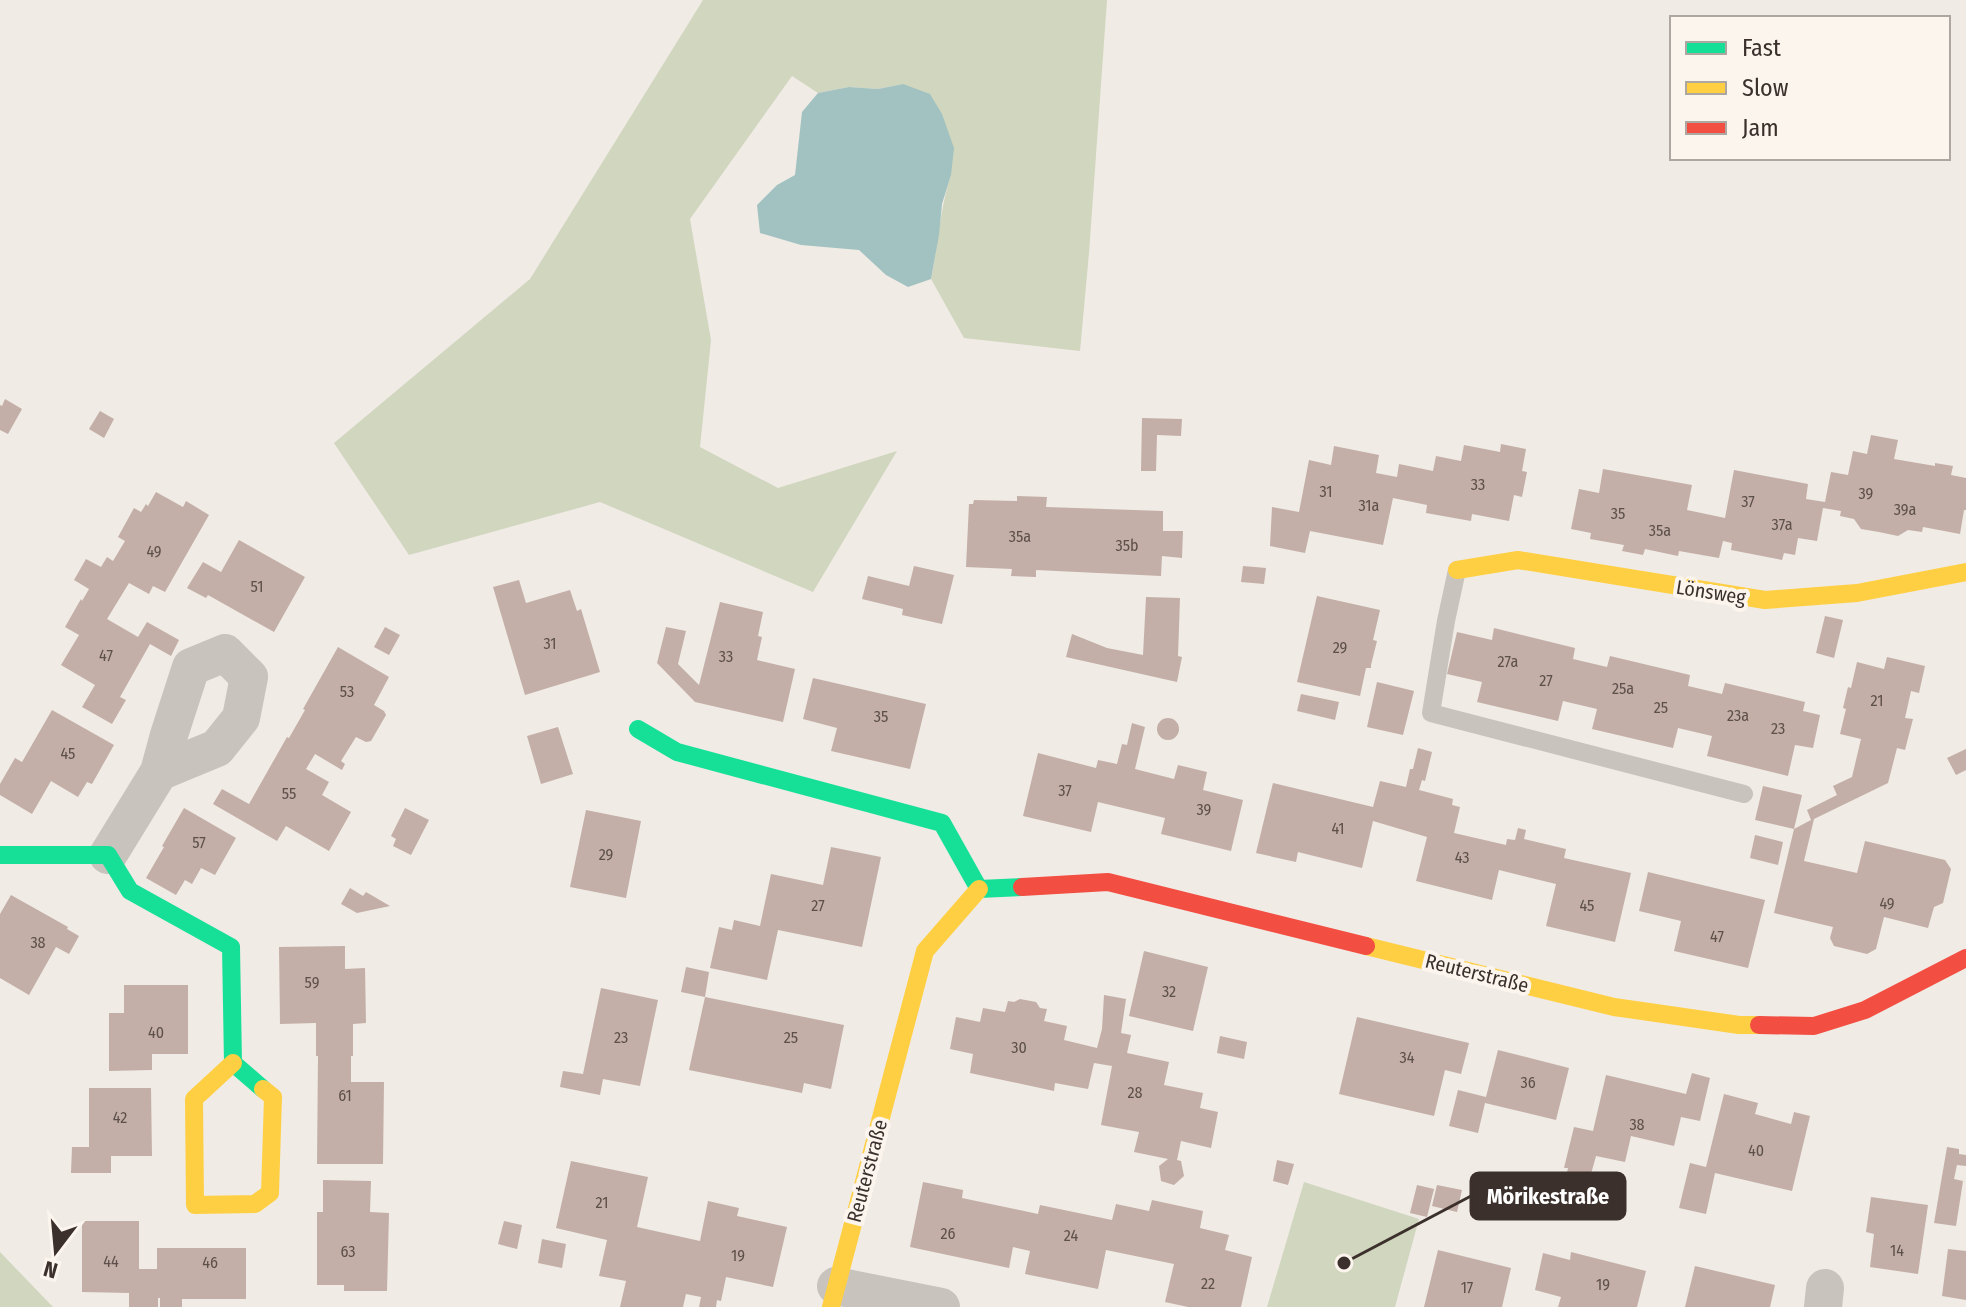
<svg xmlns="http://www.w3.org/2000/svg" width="1966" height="1307" viewBox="0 0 1966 1307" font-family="'Fira Sans Condensed',sans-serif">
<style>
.green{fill:#d1d6bf}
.water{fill:#a1c2c1}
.building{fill:#c3afa7}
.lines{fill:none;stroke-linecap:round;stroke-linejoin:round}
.lane{stroke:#c9c3be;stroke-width:18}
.street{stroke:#c9c3be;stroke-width:38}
.fast{stroke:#16e098;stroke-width:18}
.slow{stroke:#ffcf43;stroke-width:18}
.jam{stroke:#f24e42;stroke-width:18}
.labels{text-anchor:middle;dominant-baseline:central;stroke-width:8;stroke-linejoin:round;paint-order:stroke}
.number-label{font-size:16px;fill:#5d504a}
.street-label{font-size:20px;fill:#3b302b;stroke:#fbf5ee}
.leader{fill:none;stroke:#3b302b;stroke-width:3}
.callout-dot{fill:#3b302b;stroke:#fbf5ee;stroke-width:3}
.callout{fill:#3b302b;stroke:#3b302b;stroke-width:3}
.callout-label{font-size:22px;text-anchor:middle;font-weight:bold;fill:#fff}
</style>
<rect width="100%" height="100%" fill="#f0ebe5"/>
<path class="green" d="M703,0H1107L1089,253L1080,351L964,338L931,279C938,244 940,209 951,175L903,84L878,89L849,87L818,93L792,76L690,219L711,340L700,447L778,488L897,451L813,592L600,502L409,555L334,443L530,279Z
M1304,1182L1419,1219L1395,1307H1267Z
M0,1252L53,1307H0Z"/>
<path class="water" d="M903,84L930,94L942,114L954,148L951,175L942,204L939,235L931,279L908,287L886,275L859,250L801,245L760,233L757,205L777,185L795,175L802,112L818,93L849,87L878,89Z"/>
<path class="building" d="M5,399L22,409L8,434L0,430V405L2,406Z
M100,411L114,419L104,438L89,429Z
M1142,418L1182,419L1181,436L1157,435L1156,471H1141Z
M1871,435L1898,440L1894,459L1935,466V463L1953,466L1951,475L1966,478V510H1964L1960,534L1923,527L1922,532L1908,530L1898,536L1879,532L1861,529L1854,519L1840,516L1841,511L1823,508L1817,541L1798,538L1795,555L1784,553L1782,560L1731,550L1732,543L1723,541L1719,558L1679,551L1678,556L1645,549L1643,555L1622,551L1624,545L1590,539L1591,533L1571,529L1579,489L1599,493L1603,469L1692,485L1687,510L1725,518L1734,470L1808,484L1806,499L1825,502L1831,472L1848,475L1853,451L1867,454Z
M1501,444L1526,449L1522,471L1527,472L1522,497L1514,495L1509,521L1472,514L1471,521L1426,513L1427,505L1393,498L1383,545L1310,531L1305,553L1270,546L1272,507L1299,512L1309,460L1331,465L1334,446L1379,455L1376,473L1397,477L1399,464L1433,471L1436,456L1461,461L1464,445L1500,452Z
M156,492L183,507L186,501L209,515L165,592L153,586L149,594L129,583L107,619L138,637L147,622L179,640L171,656L150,644L120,697L126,700L112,724L82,707L95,685L61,665L79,635L65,627L81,599L82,601L89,589L74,580L86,559L101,567L107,557L113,561L125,541L118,537L134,508L141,512L146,504L148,506Z
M1017,496L1047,497L1046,507L1163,511V531H1183L1182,558L1162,556L1161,576L1036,570V577L1011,576L1012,569L966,567L969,504H973L974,500L1017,501Z
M239,540L305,577L274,632L208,595L206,598L187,588L203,562L221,572Z
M914,566L954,575L942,624L902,615L903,609L862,599L868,576L909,586Z
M1243,566L1266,568L1264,584L1241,582Z
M519,580L526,603L570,590L577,611L581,609L600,672L525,695L493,587Z
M1317,596L1380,610L1373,640L1377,641L1371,665V668H1366L1360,696L1297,682Z
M1146,597L1180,598L1178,656L1182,657L1177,682L1066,657L1072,634L1107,648L1143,655Z
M720,602L763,612L758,636L762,637L757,660L795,669L783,722L695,702L657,663L666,627L686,631L678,664L699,685Z
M1825,616L1843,620L1834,658L1816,653Z
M385,627L400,635L389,655L374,647Z
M1494,628L1575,648L1573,659L1607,667L1610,656L1690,675L1688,686L1722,694L1725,683L1805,702L1803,711L1820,715L1813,748L1795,745L1788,776L1707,756L1712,736L1678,728L1673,748L1592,729L1597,709L1563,701L1558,721L1477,702L1482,682L1447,674L1457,632L1492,640Z
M338,647L389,677L374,705L384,711L386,715L371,741L366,742L356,737L341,761L345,764L342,770L315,754L306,769L329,782L322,795L351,812L329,851L286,826L277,841L213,804L222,789L249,804L287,737L289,738L305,710L303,709Z
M1887,657L1925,666L1919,693L1911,691L1905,718L1913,719L1905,750L1897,748L1888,783L1814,819L1804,861L1857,873L1865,841L1945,860L1951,869L1943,903L1934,907L1928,928L1884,917L1876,949L1867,954L1834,946L1830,938L1833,927L1774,913L1794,829L1811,820L1807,810L1837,795L1833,786L1852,777L1861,739L1840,734L1846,709L1843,708L1848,687L1851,688L1857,662L1884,669Z
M813,678L926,704L910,769L831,751L837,728L803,719Z
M1377,682L1414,691L1403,735L1367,727Z
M1301,694L1339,702L1335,720L1297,711Z
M52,710L114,745L92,784L87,782L78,797L51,781L32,814L0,795V784L15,758L22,762Z
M1157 729a11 11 0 1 1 22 0a11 11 0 1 1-22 0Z
M1132,723L1145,727L1135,769L1174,779L1178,765L1207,772L1203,790L1243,800L1231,851L1161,834L1165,818L1098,802L1091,832L1023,816L1038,753L1096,768L1098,760L1117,764L1122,744L1127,745Z
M558,727L573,774L541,784L527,736Z
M1418,748L1432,752L1425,781L1422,780L1419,790L1453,799L1452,805L1460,807L1454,833L1506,845L1507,839L1515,840L1518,828L1526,830L1524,839L1566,849L1564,858L1631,873L1615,942L1546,926L1556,884L1499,870L1492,900L1416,881L1427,837L1373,821L1362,868L1298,852L1296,862L1256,853L1273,783L1373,807L1380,781L1406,787L1410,769H1413Z
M1966,749V770L1956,775L1947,758Z
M1763,786L1802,795L1794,829L1755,820Z
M184,808L236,838L215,875L201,868L192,884L185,880L176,895L146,878L164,847L162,846Z
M405,808L429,820L411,855L393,846L396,839L391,836Z
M586,810L641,821L626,898L570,887Z
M1755,835L1783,842L1778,865L1750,858Z
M831,847L881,857L862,947L778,930L767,980L710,968L719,927L732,930L734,920L760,926L771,874L823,885Z
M1648,872L1765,900L1748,968L1674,951L1681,921L1639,911Z
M350,888L363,896L366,892L390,906L357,913L341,904Z
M11,895L68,927L67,929L79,936L69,954L56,947L29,995L0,978V914Z
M345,946V969L365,968L366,1023L353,1024V1056H351V1082H384L383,1164H317L318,1056H316V1023L280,1024L279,947Z
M1144,951L1208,967L1193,1031L1129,1016Z
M686,967L709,972L705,997L681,992Z
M124,985H188V1054H152V1070L109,1071V1013H124Z
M601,988L658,1000L640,1086L603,1079L600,1095L560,1087L563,1071L583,1074Z
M1104,995L1126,999L1121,1033L1131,1035L1127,1053L1169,1062L1164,1085L1203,1093L1200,1108L1218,1112L1211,1148L1181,1141L1177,1160L1181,1161L1184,1176L1174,1185L1161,1181L1159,1166L1168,1159L1134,1152L1139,1132L1101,1125L1112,1066L1094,1063L1088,1089L1055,1083L1054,1091L970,1073L973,1054L950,1049L956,1017L980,1022L983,1008L1005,1012L1008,1001L1014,1002L1020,999L1036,1002L1040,1008L1047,1009L1044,1021L1067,1026L1064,1040L1097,1048L1102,1029Z
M705,997L844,1025L831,1089L804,1083L802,1093L689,1070Z
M1357,1017L1469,1043L1461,1074L1445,1070L1434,1116L1339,1094Z
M1220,1036L1247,1042L1244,1059L1217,1053Z
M1498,1050L1569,1068L1556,1120L1485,1103L1478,1133L1449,1126L1458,1090L1486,1097Z
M1692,1073L1710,1078L1700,1121L1681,1117L1674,1146L1631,1136L1625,1162L1596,1156L1591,1174H1595L1588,1201L1562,1195L1568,1168H1564L1574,1127L1593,1131L1606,1075L1686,1094Z
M89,1088H151L152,1156H111V1173H71L72,1147H89Z
M1724,1094L1758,1103L1755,1114L1791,1124L1794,1112L1810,1116L1792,1191L1715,1173L1706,1214L1679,1208L1690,1163L1706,1167Z
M1947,1147L1959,1149V1154L1966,1155V1166L1957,1165L1954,1179L1963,1181L1956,1226L1934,1223Z
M1277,1160L1294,1164L1288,1185L1273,1181Z
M571,1161L648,1177L637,1227L700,1241L708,1201L739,1208L737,1216L787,1227L773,1287L726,1277L721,1301L717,1300L716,1307H699L701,1297L686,1294L683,1307H620L626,1281L599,1276L607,1240L556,1228Z
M323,1180L371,1181L370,1212L389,1213L387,1291H344V1285H317V1212H323Z
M923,1182L963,1190L962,1198L1038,1214L1040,1205L1112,1220L1116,1204L1149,1211L1152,1200L1203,1211L1200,1228L1229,1235L1225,1250L1252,1257L1241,1307H1188L1165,1302L1174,1264L1106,1250L1098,1289L1025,1274L1030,1251L1013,1247L1009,1268L910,1247Z
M1417,1185L1434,1189L1427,1217L1410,1213Z
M1437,1185L1462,1190L1457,1212L1432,1206Z
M1871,1197L1928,1205L1918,1274L1870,1267L1874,1234L1866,1232Z
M82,1221H139V1269H157V1248H246V1299H182V1307H160V1298H158V1307H129V1293L82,1292Z
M504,1221L522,1225L517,1249L498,1244Z
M542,1239L566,1244L562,1268L538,1263Z
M1948,1249L1966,1251V1300L1942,1296Z
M1438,1250L1511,1268L1502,1307H1424Z
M1571,1252L1646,1271L1637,1307H1558L1561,1297L1535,1290L1543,1253L1570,1260Z
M1695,1266L1775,1285L1770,1307H1685Z"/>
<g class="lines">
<path class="lane" d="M1457,570L1446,621L1431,713L1744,794"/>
<path class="street" d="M108,855L159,772L217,748L241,718L249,677L225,653L191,667L169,735L159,772
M836,1286L941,1307
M1823,1307L1825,1288"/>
<path class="fast" d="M638,729L677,752L942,823L979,889L1022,887
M0,855H108L130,891L231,947L233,1063L263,1089"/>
<path class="slow" d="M1457,570L1518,560L1765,600L1857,593L1966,572
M1366,946L1614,1007L1739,1025H1759
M233,1063L194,1099L195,1205L255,1204L270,1193L273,1097L263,1089
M831,1307L925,951L979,889"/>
<path class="jam" d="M1022,887L1108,882L1366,946
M1759,1025L1814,1026L1865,1010L1966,958"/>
</g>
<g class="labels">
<g class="number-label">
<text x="1478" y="484">33</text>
<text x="1326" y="491">31</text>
<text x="1866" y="493">39</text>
<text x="1748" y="501">37</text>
<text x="1369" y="505">31a</text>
<text x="1905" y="509">39a</text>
<text x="1618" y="513">35</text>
<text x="1782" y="524">37a</text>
<text x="1660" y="530">35a</text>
<text x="1020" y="536">35a</text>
<text x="1127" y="545">35b</text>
<text x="154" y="551">49</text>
<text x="257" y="586">51</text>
<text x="550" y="643">31</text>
<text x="1340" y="647">29</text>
<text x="106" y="655">47</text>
<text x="726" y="656">33</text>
<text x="1508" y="661">27a</text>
<text x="1546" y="680">27</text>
<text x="1623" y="688">25a</text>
<text x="347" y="691">53</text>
<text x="1877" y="700">21</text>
<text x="1661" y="707">25</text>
<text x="1738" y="715">23a</text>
<text x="881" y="716">35</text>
<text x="1778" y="728">23</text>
<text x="68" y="753">45</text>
<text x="1065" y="790">37</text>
<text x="289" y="793">55</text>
<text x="1204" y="809">39</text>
<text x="1338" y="828">41</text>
<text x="199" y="842">57</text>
<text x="606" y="854">29</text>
<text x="1462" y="857">43</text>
<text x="1887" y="903">49</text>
<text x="818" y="905">27</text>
<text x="1587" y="905">45</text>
<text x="1717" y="936">47</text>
<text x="38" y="942">38</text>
<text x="312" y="982">59</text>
<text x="1169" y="991">32</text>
<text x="156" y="1032">40</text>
<text x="621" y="1037">23</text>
<text x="791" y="1037">25</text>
<text x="1019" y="1047">30</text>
<text x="1407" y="1057">34</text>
<text x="1528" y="1082">36</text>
<text x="1135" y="1092">28</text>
<text x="345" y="1095">61</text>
<text x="120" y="1117">42</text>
<text x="1637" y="1124">38</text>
<text x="1756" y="1150">40</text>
<text x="602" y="1202">21</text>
<text x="948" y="1233">26</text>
<text x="1071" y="1235">24</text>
<text x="1897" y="1250">14</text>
<text x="348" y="1251">63</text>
<text x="738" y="1255">19</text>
<text x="111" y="1261">44</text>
<text x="210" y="1262">46</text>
<text x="1208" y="1283">22</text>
<text x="1603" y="1284">19</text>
<text x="1467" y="1287">17</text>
</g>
<g class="street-label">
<text transform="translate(1711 592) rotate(9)">Lönsweg</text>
<text transform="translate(1477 973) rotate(14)">Reuterstraße</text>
<text transform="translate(867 1171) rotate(-75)">Reuterstraße</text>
</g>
</g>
<path class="leader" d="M1344 1263L1471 1196"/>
<circle class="callout-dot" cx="1344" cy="1263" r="8"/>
<rect class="callout" x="1471" y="1173" width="154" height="46" rx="8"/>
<g class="callout-label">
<text x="1548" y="1204">Mörikestraße</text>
</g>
<rect x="1670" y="16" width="280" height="144" fill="#fbf5ee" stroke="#aea6a0" stroke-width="2"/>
<rect x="1686" y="42" width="40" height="12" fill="#16e098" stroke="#aea6a0" stroke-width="2"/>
<text x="1742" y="56" font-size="24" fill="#3b302b">Fast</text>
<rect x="1686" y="82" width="40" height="12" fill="#ffcf43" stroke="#aea6a0" stroke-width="2"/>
<text x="1742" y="96" font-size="24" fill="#3b302b">Slow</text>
<rect x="1686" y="122" width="40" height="12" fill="#f24e42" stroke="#aea6a0" stroke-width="2"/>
<text x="1742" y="136" font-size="24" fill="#3b302b">Jam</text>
<g transform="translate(56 1251) rotate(196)" stroke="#fbf5ee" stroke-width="6" paint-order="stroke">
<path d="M0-6L14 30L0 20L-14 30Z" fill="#3b302b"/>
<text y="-12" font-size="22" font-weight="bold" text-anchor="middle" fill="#3b302b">N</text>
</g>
</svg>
